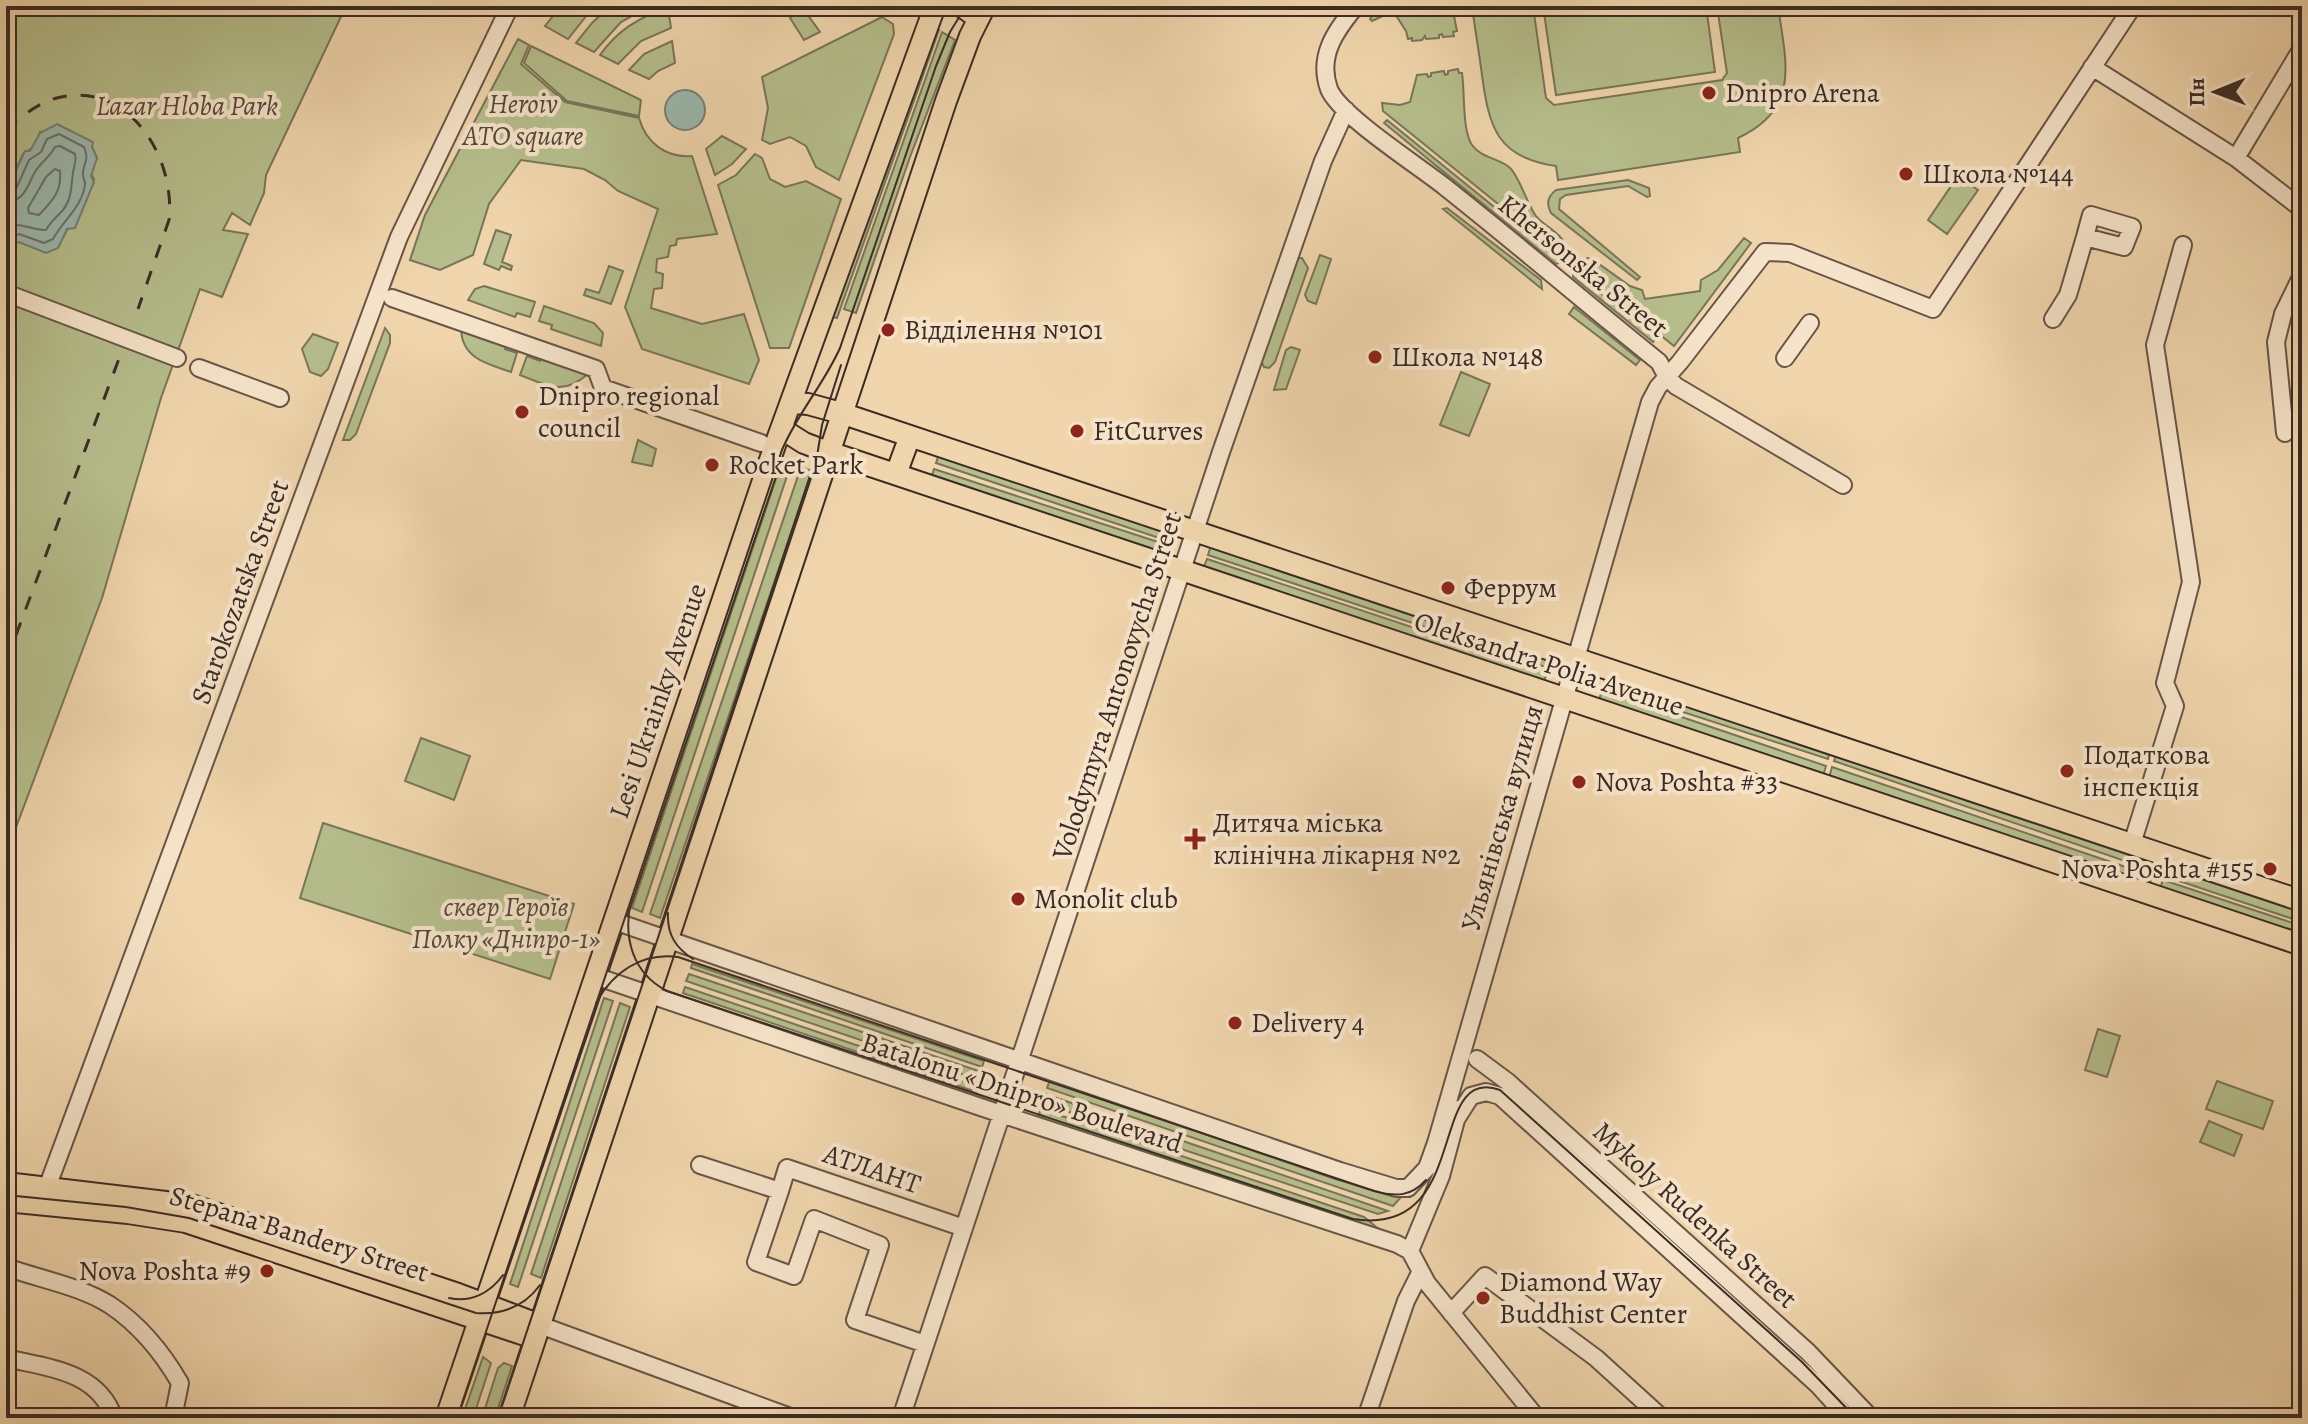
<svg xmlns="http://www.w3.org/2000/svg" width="2308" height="1424" viewBox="0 0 2308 1424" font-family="Alegreya,serif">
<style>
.green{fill:#b6bf8d;stroke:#78765a;stroke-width:2}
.water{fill:#9bb9ae;stroke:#748178;stroke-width:2}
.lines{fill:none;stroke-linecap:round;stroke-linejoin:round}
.shore{stroke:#6a726a;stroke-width:2}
.minor-casing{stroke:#675648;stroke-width:20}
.major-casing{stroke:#392c26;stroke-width:24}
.minor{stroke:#f6e4ca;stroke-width:16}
.major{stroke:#f1d6ad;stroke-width:20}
.tram{stroke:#392c26;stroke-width:2}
.rail{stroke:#392c26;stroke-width:3;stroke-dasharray:14 14;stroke-linecap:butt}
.poi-dot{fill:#8f2418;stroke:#f6e4ca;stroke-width:3}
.labels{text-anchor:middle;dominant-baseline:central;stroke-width:8;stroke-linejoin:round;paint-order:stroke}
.poi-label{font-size:28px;fill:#392c26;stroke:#f6e4ca;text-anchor:start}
.park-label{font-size:28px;font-style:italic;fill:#52493b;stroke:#f6e4ca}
.street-label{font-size:28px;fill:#392c26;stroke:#f6e4ca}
</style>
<rect width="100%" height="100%" fill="#f1d6ad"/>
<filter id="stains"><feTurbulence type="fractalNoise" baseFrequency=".0025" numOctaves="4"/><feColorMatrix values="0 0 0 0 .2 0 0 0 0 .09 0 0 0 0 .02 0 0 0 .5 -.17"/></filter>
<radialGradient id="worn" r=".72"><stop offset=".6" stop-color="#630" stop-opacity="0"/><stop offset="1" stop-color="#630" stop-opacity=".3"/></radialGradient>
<path class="green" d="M6,6H346L266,175L264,193L250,225L232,213L223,230L248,234L222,297L200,289L161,398L102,598L6,854V252L15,242H19L46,252L58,247L94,179L91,174L97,158L92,147L49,130L40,132L35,146L23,154L6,192Z
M561,6H594L568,39L545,26Z
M610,6H650L621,22L594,52L576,43L592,23Z
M1380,6H1452L1457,31L1453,32L1454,36L1443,37L1442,34L1439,35V38L1426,39L1425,36L1422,40L1412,41V38L1408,39L1406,31L1395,14L1389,13L1372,21L1370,19Z
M1472,6H1533L1546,98L1554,105L1722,80L1727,73L1717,6H1778C1786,63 1801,109 1738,138L1740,152L1558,180L1556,166C1497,158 1489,127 1482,75C1479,52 1475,29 1472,6Z
M1543,6H1706L1715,72L1556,95Z
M802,7L820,32L804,40L790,18Z
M668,9L671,28L641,41L618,64L600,55C617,31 639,16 668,9Z
M882,17L893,24L894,34L839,180L816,167L806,146L790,137L770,144L762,140L768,108L762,77Z
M936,29L939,30L837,318L833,317Z
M942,32L955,40L910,157L856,313L844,309Z
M518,39L529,45L521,64L565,102L639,118C646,143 666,158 692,156L717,234L677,239L676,245L670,246L668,257L657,259L656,272L663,274L662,288L654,289L651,308L702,324L744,314L759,360L749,384L642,349L625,307L658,209L618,191L605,180L584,169L521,160L489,204L473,255L440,270L410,260L425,215Z
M672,41L675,63L658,71L649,79L629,70L644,54Z
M531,46L641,100L639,116L567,101L524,63Z
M1458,69L1459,73H1462C1465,93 1462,130 1472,145C1481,158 1498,158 1509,167C1519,175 1527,204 1536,216C1544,226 1563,234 1565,246L1560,254L1383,111L1382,103L1400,105L1410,102L1417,75L1427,74L1428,77L1431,76V73L1444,71L1445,75L1448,74V71Z
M1387,120L1562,262L1556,264L1384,123Z
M722,136L746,149L732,164L715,175L706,149Z
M755,154L762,158L770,179L785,187L806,181L841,199L789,348H770L718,185L736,175Z
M1958,176L1978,190L1947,234L1928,220Z
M1628,180L1649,188L1650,196L1647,197L1628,186L1566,195L1560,199L1559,209L1640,277L1637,280L1551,213C1546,204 1548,196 1556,190Z
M1447,208L1541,280L1542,289L1443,209Z
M496,230L511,235L502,262L512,266L511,270L501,266L499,270L484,264Z
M1744,238L1751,243L1674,346L1578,269L1587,258L1592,259L1630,286L1642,290L1645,299L1700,291L1701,280L1718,270Z
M1320,255L1331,259L1316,304L1308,301L1305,295Z
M1297,258H1302L1308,268L1275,362L1269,368L1264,367L1261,361Z
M609,266L623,271L611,304L584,295L586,289L599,293Z
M1573,271L1656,338L1653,342L1573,277Z
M484,286L535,302L530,317L517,313L515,317L468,300L475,289Z
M544,306L594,323L603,333L601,346L551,329L552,325L539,321Z
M1574,307L1640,360L1636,365L1569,314Z
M385,328L390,335V343L356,434L350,440H343Z
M461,329L506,345L505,349L517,353L511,372C488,364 462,359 461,329Z
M313,334L338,343L328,369L321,376L310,372L302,349Z
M1291,347L1300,350L1286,389L1274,390L1286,350Z
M527,356L540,361L541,357L588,374C562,396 549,386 520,375Z
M1461,372L1490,384L1469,436L1440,425Z
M638,440L656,449L652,466L632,462Z
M939,454L1162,530L1159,538L936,463Z
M782,461L791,464L642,912L632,908Z
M801,467L812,471L660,918L650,914Z
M934,469L1158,542L1155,551L931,478Z
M1211,545L1551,658L1548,668L1208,555Z
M1207,559L1547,672L1544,682L1203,569Z
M1606,676L1830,750L1828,759L1603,686Z
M1602,690L1826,766L1823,776L1599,700Z
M421,738L470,756L454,800L405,781Z
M1837,751L2157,861L2154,871L1834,761Z
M1832,767L2152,876L2149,887L1829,778Z
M323,823L574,904L550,979L300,898Z
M2168,865L2302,910V922L2164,876Z
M2163,880L2302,926V938L2159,891Z
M692,964L984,1061L982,1067L691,968Z
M689,974L982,1072L979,1080L686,981Z
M685,987L977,1086L976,1092L683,993Z
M604,998L613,1001L518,1287L510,1284Z
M620,1003L630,1007L541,1278L531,1274Z
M2098,1029L2120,1036L2107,1077L2085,1070Z
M1051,1077L1402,1196L1393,1206L1047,1088Z
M2217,1081L2273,1101L2263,1129L2206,1109Z
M1045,1094L1388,1211L1378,1214L1042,1103Z
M1041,1109L1364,1217L1387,1236L1037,1119Z
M2209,1121L2242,1135L2234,1156L2200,1142Z
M483,1357L491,1363L473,1418H462Z
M504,1363L512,1366L495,1418H482L498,1368Z"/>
<path class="water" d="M665 110a20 20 0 1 1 40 0a20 20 0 1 1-40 0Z
M57,124L93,142L92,147L97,158L91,176L94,182L75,228L67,229L58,248L46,253L19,242L15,243L6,252V192L25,151H30L40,133Z"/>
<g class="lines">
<path class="shore" d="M55,169L60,171C62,192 52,201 39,215L29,213L28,208L46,177Z
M6,192L16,189L29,160L41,152L47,139L59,134L84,147C89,161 85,159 83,172C82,176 85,180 85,184C83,206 62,222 53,239L44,243L19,234L6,239
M6,202C25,201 27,186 35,172C40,163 50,157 55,147L60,146L75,154C77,162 74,164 73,173C71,185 72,199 63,210C57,217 51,221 46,230C32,231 22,221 6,227"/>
<g class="minor-casing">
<path id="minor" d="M1356,6C1336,30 1317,56 1329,89C1339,115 1419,166 1445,187C1517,244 1587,304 1659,362L1667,377L1676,386L1843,485
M2092,67L2236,158L2302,209
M2236,158L2302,48
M6,293L177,358
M392,298L596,369L603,388L761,443
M2053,319L2068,295L2085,237L2124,247L2132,227L2091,215L2085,237
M1785,358L1810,323
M199,368L280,398
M2285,433L2276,342L2283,314L2302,275
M2132,844L2175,706L2165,683L2191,582L2155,345L2183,245
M614,921L1340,1171L1396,1188H1408L1427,1168L1436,1143L1650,402L1658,387L1680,362L1765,252L1790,253L1933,309L2133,6
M595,976L1001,1114L1397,1244L1410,1251L1427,1283L1537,1418
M1477,1059L1508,1082L1808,1352L1871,1418
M1457,1118L1471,1096L1486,1092L1500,1096L1818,1385L1848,1418
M771,1188L700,1165L780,1191L756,1262L794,1276L814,1219L880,1245L855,1320L925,1344
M780,1191L787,1168L964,1228
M44,1196L399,237L510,6
M1410,1251L1441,1176L1459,1109
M6,1267C39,1279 80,1286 110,1305C140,1325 162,1352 180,1383L173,1418
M1451,1313L1485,1276L1596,1358L1662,1418
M540,1325L793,1418
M6,1358C48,1368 98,1371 114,1418
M901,1418L1221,452L1323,161L1346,110
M1366,1418L1406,1301L1420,1273"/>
</g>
<g class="major-casing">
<path id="major" d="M961,6L978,18
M792,403L808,404L841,413L2302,901
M782,429L804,443L820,449L2302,945
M896,474L910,436
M6,1183L191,1205L458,1294L540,1325
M6,1201L128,1213L186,1222L525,1335L536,1331L540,1325
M446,1418L774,448L935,6
M509,1418L946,101L970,36L985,6"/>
</g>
<use href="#minor" class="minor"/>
<use href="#major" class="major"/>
<path class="tram" d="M631,901C623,937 632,973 667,991L1353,1219C1473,1238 1426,1063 1500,1090L1802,1362L1856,1418
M668,913C667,935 676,948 693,959
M596,1003C613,972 642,952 678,957L1374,1191C1395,1197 1411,1197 1426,1180
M6,1195L126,1207L189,1218L476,1313C502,1315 524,1307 540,1285
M449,1298C471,1303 490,1293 503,1275
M457,1418L782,450C797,414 824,384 840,348L936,66L950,32L966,6
M498,1418L816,463L822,425L841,365"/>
<path class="rail" d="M6,129C20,118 35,105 53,99C126,77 176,155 169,220L138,309
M6,662L120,356"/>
</g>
<g class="poi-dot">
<circle cx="1709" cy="93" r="8"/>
<circle cx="1906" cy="174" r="8"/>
<circle cx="888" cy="330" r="8"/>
<circle cx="1375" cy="357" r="8"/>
<circle cx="522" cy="412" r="8"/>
<circle cx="1077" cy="431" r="8"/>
<circle cx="712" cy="465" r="8"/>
<circle cx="1448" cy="588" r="8"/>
<circle cx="2067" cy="771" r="8"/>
<circle cx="1579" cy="782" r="8"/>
<path d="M1191 827h8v8h8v8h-8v8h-8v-8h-8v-8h8z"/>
<circle cx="2270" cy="869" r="8"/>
<circle cx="1018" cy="899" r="8"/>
<circle cx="1235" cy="1023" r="8"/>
<circle cx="267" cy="1271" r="8"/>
<circle cx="1483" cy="1298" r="8"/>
</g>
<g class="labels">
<g class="poi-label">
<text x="1725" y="93">Dnipro Arena</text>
<text x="1922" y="174">Школа №144</text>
<text x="904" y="330">Відділення №101</text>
<text x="1391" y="357">Школа №148</text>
<text x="538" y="396">Dnipro regional<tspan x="538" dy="32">council</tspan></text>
<text x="1093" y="431">FitCurves</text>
<text x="728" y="465">Rocket Park</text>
<text x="1464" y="588">Феррум</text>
<text x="2083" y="755">Податкова<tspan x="2083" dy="32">інспекція</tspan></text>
<text x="1595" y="782">Nova Poshta #33</text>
<text x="1213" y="823">Дитяча міська<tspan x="1213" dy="32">клінічна лікарня №2</tspan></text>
<text x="2254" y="869" text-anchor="end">Nova Poshta #155</text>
<text x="1034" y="899">Monolit club</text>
<text x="1251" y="1023">Delivery 4</text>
<text x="251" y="1271" text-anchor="end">Nova Poshta #9</text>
<text x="1499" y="1282">Diamond Way<tspan x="1499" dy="32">Buddhist Center</tspan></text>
</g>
<g class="park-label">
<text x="523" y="104">Heroiv<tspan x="523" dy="32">ATO square</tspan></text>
<text x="187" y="106">Lazar Hloba Park</text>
<text x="506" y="907">сквер Героїв<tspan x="506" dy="32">Полку «Дніпро-1»</tspan></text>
</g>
<g class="street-label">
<text transform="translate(1583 266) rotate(39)">Khersonska Street</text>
<text transform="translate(240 592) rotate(-70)">Starokozatska Street</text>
<text transform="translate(1549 664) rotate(18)">Oleksandra Polia Avenue</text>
<text transform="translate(1117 686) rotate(-72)">Volodymyra Antonovycha Street</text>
<text transform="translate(658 701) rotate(-71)">Lesi Ukrainky Avenue</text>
<text transform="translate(1502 818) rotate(-74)">Ульянівська вулиця</text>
<text transform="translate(1022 1093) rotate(18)">Batalonu «Dnipro» Boulevard</text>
<text transform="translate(872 1169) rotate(19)">АТЛАНТ</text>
<text transform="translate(1695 1215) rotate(42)">Mykoly Rudenka Street</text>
<text transform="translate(299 1234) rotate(17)">Stepana Bandery Street</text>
</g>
</g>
<rect width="2308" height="1424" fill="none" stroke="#f1d6ad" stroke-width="32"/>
<rect x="8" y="8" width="2292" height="1408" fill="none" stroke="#392c26" stroke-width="4"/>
<rect x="16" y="16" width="2276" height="1392" fill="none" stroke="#392c26" stroke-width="2"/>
<g transform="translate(2216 92) rotate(269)" stroke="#f6e4ca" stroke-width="6" paint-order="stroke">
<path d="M0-6L14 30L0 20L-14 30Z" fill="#392c26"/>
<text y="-12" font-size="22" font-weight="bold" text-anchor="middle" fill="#392c26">Пн</text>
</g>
<rect width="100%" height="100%" filter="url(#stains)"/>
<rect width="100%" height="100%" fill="url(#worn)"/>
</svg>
